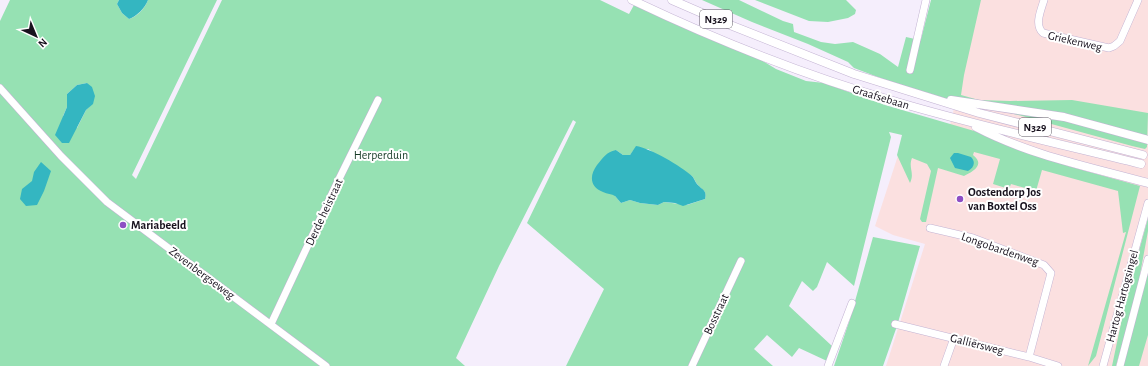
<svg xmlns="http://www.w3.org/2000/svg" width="1148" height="366" viewBox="0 0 1148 366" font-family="'Alegreya Sans',sans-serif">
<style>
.industrial{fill:#fbe0e0}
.green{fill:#96e1b3;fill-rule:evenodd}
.water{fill:#34b6c1}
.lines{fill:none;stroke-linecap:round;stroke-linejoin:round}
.minor-casing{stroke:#c3b3d3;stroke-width:8}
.major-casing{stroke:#c3b3d3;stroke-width:9}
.minor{stroke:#fff;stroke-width:7}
.major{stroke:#fff;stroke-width:8}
.poi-dot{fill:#8d4ec4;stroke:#fff;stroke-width:1.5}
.labels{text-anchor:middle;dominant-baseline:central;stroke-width:4;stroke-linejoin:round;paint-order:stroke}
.shield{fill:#fff;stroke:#5d5962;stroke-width:1}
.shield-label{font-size:11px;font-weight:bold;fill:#18121e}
.street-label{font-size:12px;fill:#18121e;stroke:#fff}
.park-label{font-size:12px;fill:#163a26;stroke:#fff}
.poi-label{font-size:12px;font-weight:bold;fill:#18121e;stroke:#fff;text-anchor:start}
</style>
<rect width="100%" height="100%" fill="#f5eefc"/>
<path class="industrial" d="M980,0H1148V366H886L925,244L893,235L875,226L906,131L945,146Z"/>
<path class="green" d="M10,0H119L117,4L122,13L129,19C138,16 145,8 148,0H217L132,175L136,179L222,0H600L629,14L634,5L758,58L776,69L806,81L824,83L885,105L988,135L1068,166L1140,186L1096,356L1088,366L1126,232L1123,233L1118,191L1042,170L1036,191L1011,184L1009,189L993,184L1000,159L974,152L973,155C986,165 972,172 964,176L938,168L926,222H922L920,219L931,171L927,164L912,158C908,168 915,173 910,183L897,155L902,135L889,132L891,137L854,286L827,262L817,287L813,291L802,281L789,306L832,346L827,361L799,348L792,357L767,335L754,349L773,366H566L604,289L527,223L576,122L573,120L499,266L456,358L465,366H0V21ZM87,83L93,103L86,110L77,128L63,116L67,107V94L77,85ZM648,149L692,176C695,179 695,182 698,185C702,190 707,190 705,199L687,205L664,202L658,205L640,203L630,200L621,203L615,196L616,150L623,155H630L633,151Z
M702,0H739L783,21L793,24L794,32L821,42L835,44L853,42L880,54L898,67L906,37L915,39L919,43L921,39L931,0H981L964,75L961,95L979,100L1010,101L1072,100L1148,113L1147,147L1145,149L1132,146L1022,116L944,98L883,79L854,68L848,62L808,44L752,22Z
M755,0H846L856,10L855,14L848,18L828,22L809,21Z
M1148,218V231L1137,291L1116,366H1112L1127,295Z
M873,237L920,246L897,326L883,366H834L850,319Z
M1148,273V335L1139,366H1123Z"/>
<path class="water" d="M119,0H148C145,8 137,16 129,19L122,13L117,4Z
M87,83L92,87L95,96L93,104L86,110L69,143H62L55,135L67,107V94L77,85Z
M636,146C650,148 681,166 692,176C695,179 695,183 699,186C703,190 707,191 705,199L683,206L675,203L664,202L658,205L640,203L630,200L621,203C619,201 617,198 615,196C612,194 607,194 603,192C590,187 589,176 597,165C603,158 606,152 616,150L623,155H630Z
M954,153H958L971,157C976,162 974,168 968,171L955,168L950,158Z
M41,162L51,171L44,191L37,205L26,206L20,199L22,189L32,181L34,172Z"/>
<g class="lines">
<g class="minor-casing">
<path id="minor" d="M1044,0C1041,10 1034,25 1043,33L1109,48L1114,46L1120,41L1138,0
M910,70L926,0
M0,88L61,156L107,202L326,366
M930,228L973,238L1044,265L1051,273L1029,357
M271,324L338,181L378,100
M895,324L1029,357L1058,366
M692,366L741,261
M828,366L852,303
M944,366L954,338
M1103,366L1148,203
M1120,366L1148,259"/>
</g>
<g class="major-casing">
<path id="major" d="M632,0C718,41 806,76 897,102C978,126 1060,144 1141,164
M672,0L725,23L854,74L979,113L1143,155
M951,100L1064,117L1148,140
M976,127C1029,155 1090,167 1148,183"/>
</g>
<use href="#minor" class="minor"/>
<use href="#major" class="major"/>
</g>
<g class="poi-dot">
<circle cx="960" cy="199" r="4"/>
<circle cx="123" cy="225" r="4"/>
</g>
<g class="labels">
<g class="shield">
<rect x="700" y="10" width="32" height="18" rx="3"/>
<rect x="1019" y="118" width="32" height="18" rx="3"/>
</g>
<g class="shield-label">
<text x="716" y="19">N329</text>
<text x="1035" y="127">N329</text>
</g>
<g class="street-label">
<text transform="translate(1075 41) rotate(13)">Griekenweg</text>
<text transform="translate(881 97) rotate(17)">Graafsebaan</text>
<text transform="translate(324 212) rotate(-65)">Derde heistraat</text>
<text transform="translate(1000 249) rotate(19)">Longobardenweg</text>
<text transform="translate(202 273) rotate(37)">Zevenbergseweg</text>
<text transform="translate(1122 296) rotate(-75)">Hartog Hartogsingel</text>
<text transform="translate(716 314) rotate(-65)">Bosstraat</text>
<text transform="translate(977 344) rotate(14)">Galliërsweg</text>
</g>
<g class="park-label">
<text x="381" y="155">Herperduin</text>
</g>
<g class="poi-label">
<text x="968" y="192">Oostendorp Jos<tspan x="968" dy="14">van Boxtel Oss</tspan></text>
<text x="131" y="225">Mariabeeld</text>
</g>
</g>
<g transform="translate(36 36) rotate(136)" stroke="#ffffff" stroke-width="3" paint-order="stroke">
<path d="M0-3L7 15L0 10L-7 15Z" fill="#18121e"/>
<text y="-6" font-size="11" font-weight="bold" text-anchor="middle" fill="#18121e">N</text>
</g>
</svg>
